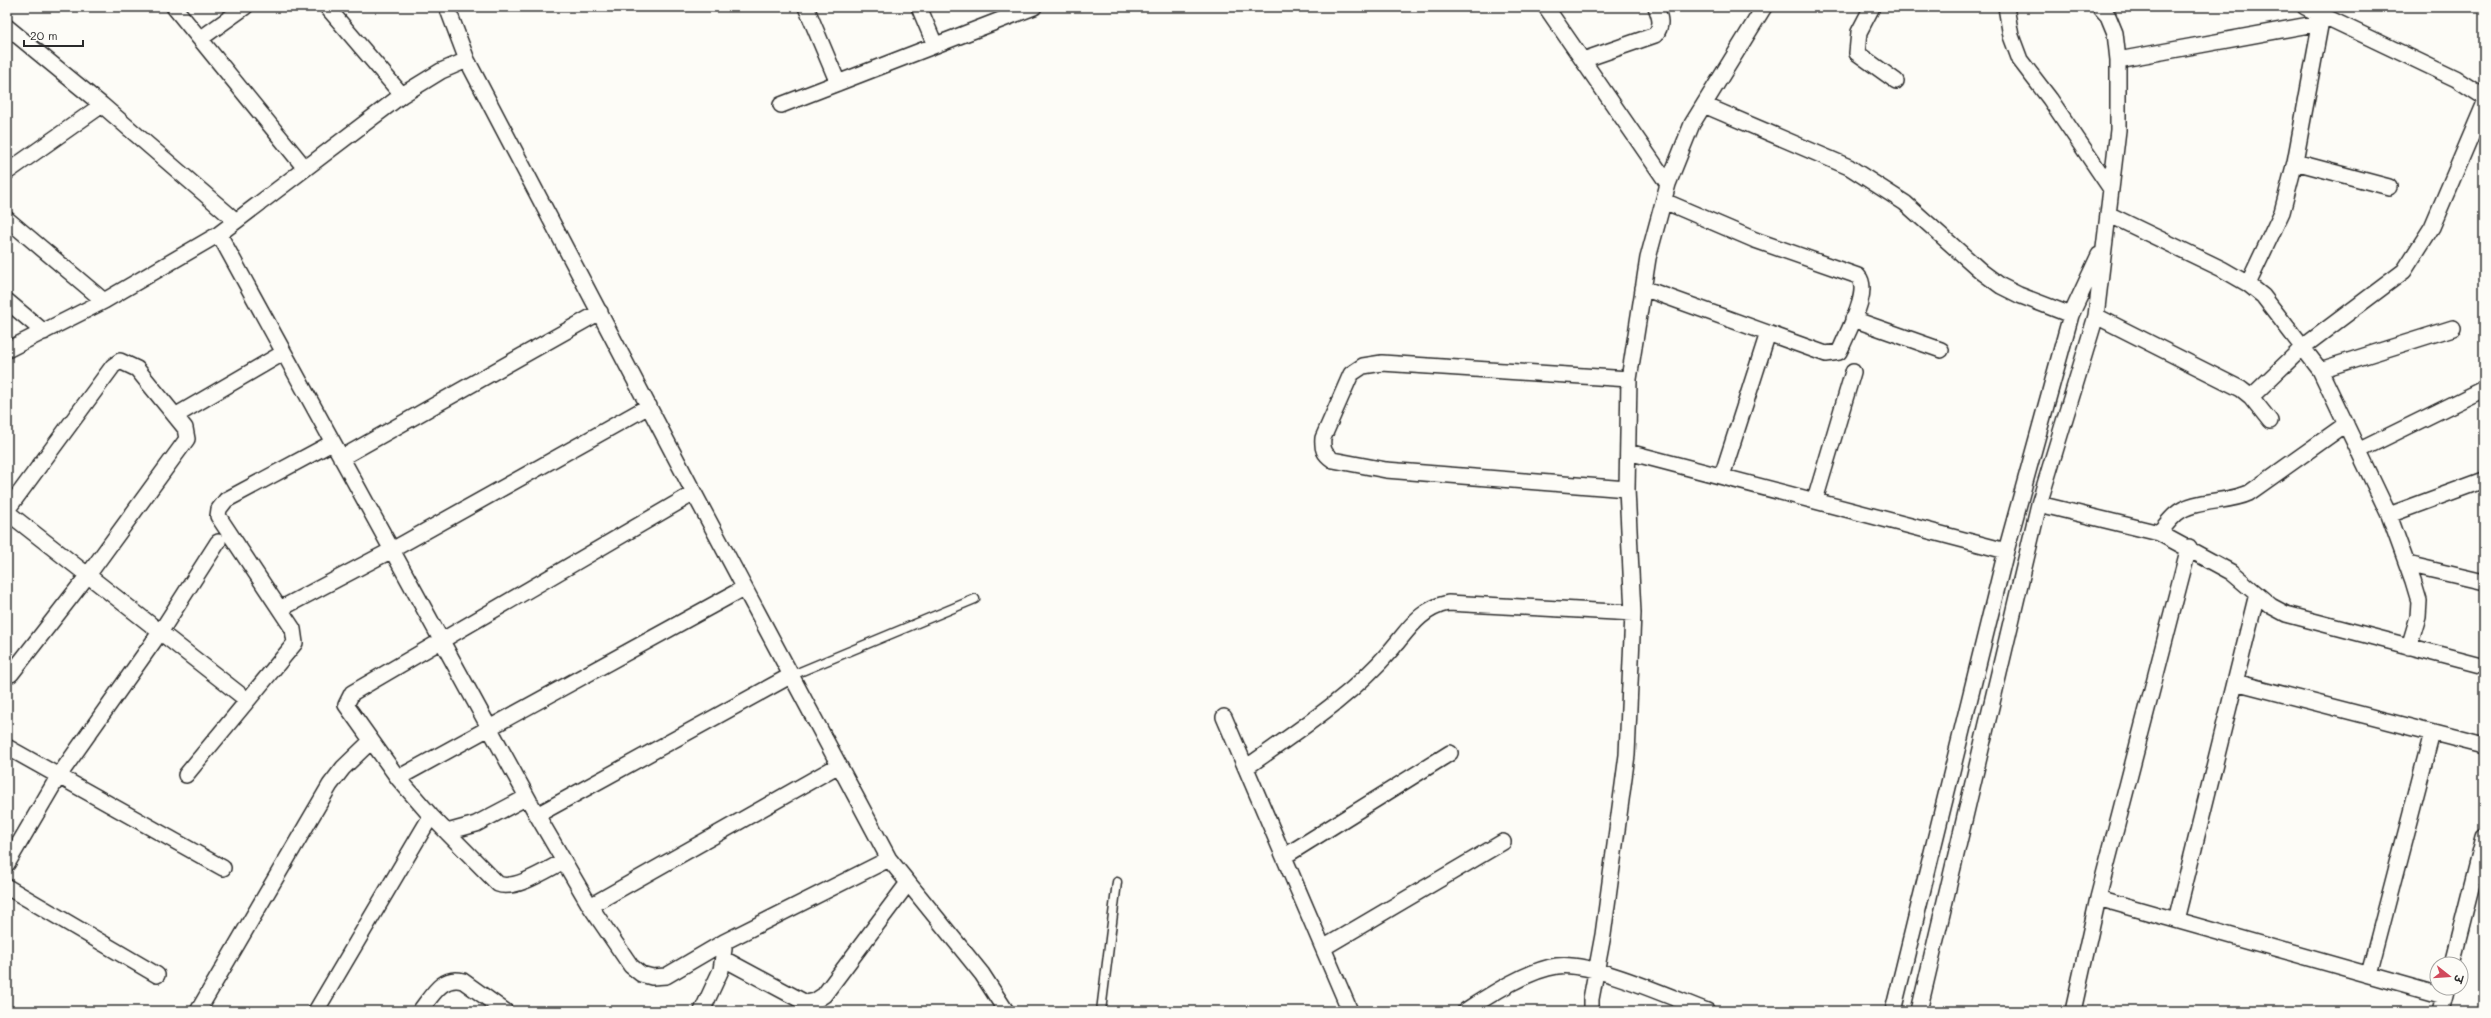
<svg xmlns="http://www.w3.org/2000/svg" width="2491" height="1018" viewBox="0 0 2491 1018" font-family="Mali,'Playpen Sans Deva',sans-serif">
<style>
.lines{fill:none;stroke-linecap:round;stroke-linejoin:round}
.lane-casing{stroke:#2b2b2b;stroke-width:11}
.street-casing{stroke:#2b2b2b;stroke-width:18}
.lane{stroke:#fdfcf7;stroke-width:8}
.street{stroke:#fdfcf7;stroke-width:15}
</style>
<rect width="100%" height="100%" fill="#fdfcf7"/>
<filter id="ink" filterUnits="userSpaceOnUse"><feTurbulence type="fractalNoise" baseFrequency=".025" numOctaves="2"/><feDisplacementMap in="SourceGraphic" scale="8" xChannelSelector="R" yChannelSelector="G"/><feConvolveMatrix kernelMatrix="1 2 1 2 8 2 1 2 1" color-interpolation-filters="sRGB"/></filter>
<g filter="url(#ink)">
<g class="lines">
<g class="lane-casing">
<path id="lane" d="M790,676L975,599
M1101,1011L1117,882"/>
</g>
<g class="street-casing">
<path id="street" d="M174,7L305,168
M327,7L402,95
M447,7L467,60L694,493L889,859L982,974L1006,1011
M806,7L838,83
M919,7L935,45
M1546,7L1668,184
M1872,7L1859,32L1857,53L1896,81
M2006,7L2011,36L2020,60L2050,99L2111,189
M2305,7L2456,79L2484,97
M7,27L102,105L236,221
M200,39L245,7
M1583,60L1655,35C1663,25 1660,18 1656,7
M2118,60L2320,23
M781,105L1034,7
M1704,105L1849,167L1905,203L1982,272L2001,286L2019,295L2071,315
M2295,162L2389,187
M7,172L102,105
M2108,214L2222,269L2248,284L2263,296L2320,370L2389,515L2413,581L2419,601L2418,617L2409,647
M7,219L104,301
M219,234L537,815L590,906L631,966L641,974L652,977L666,976L724,942L889,859
M2248,284L2282,212L2295,162L2322,15
M1643,288L1826,354L1839,352L1842,346C1849,329 1871,290 1858,276L1755,240L1664,201
M7,301L44,332
M2096,316L2241,389L2251,397L2270,421
M1853,319L1941,350
M7,350L104,301L219,234L402,95L441,71L467,60
M2320,370L2453,328
M2251,397L2303,347L2404,271L2432,227L2484,105
M175,416L283,353
M2358,451L2484,389
M1628,452L2006,551
M341,458L600,312
M1722,476L1768,333
M1627,489L1386,470L1333,460C1324,454 1322,449 1323,438L1351,374L1363,366L1382,363L1629,379
M1815,500L1853,372
M2039,504L2159,533L2231,572L2271,606L2286,614L2484,666
M7,510L113,366L120,361L137,369L185,428L187,439L88,575L11,674
M7,512L247,700
M2389,515L2484,480
M2159,533C2165,526 2170,519 2176,514C2193,499 2228,503 2249,493L2346,424
M2407,564L2484,582
M280,609L390,551L649,406
M2235,682L2484,746
M1224,717L1350,1011
M7,747L223,868
M1247,767C1297,731 1351,697 1391,650C1409,629 1420,609 1448,603L1633,613
M186,775L295,643L293,629L218,516L219,509L226,500L332,443
M398,778L744,588
M537,815L790,676
M447,832L476,824L527,797
M1285,856L1450,753
M564,861C548,869 515,891 498,884L431,816L398,778L346,705L352,693L694,493
M7,864L58,777L161,631L218,542
M7,887L157,975
M2098,898L2444,996
M590,906L839,765
M2176,920L2257,594
M1323,948L1503,842
M724,959L806,1003L815,1001L824,995L908,883
M2452,964L2484,837
M2369,974L2432,733
M198,1011L330,785L343,768L371,741
M316,1011L431,816
M420,1011C432,996 442,975 463,981L505,1011
M702,1011L721,970L724,949
M1465,1011C1490,995 1528,970 1557,966C1592,961 1672,998 1707,1011
M1591,1011V999L1603,935L1627,755L1633,613L1627,489L1629,379L1648,258L1668,184L1692,124L1764,7
M1893,1011L2006,551L2071,315L2099,255
M1919,1011L2039,504L2096,316L2118,130V60L2115,33L2108,16L2100,7
M2073,1011L2098,898L2189,547
M2440,1011L2446,988"/>
</g>
<use href="#lane" class="lane"/>
<use href="#street" class="street"/>
</g>
</g>
<rect width="2491" height="1018" fill="none" stroke="#fdfcf7" stroke-width="24"/>
<rect x="12" y="12" width="2467" height="994" fill="none" stroke="#2b2b2b" stroke-width="1.5" filter="url(#ink)"/>
<g transform="translate(2449 976) rotate(107)"><circle r="19" fill="#fdfcf7" stroke="#a9a8a5"/>
<path d="M0-3L7 15L0 10L-7 15Z" fill="#d1495b"/>
<text y="-6" font-size="11" font-weight="bold" text-anchor="middle" fill="#2b2b2b">उ</text>
</g>
<path d="M24 40v6h59v-6" fill="none" stroke="#2b2b2b" stroke-width="2"/>
<text x="30" y="40" font-size="12" fill="#2b2b2b" stroke="#fdfcf7" stroke-width="3" paint-order="stroke">20 m</text>
</svg>
